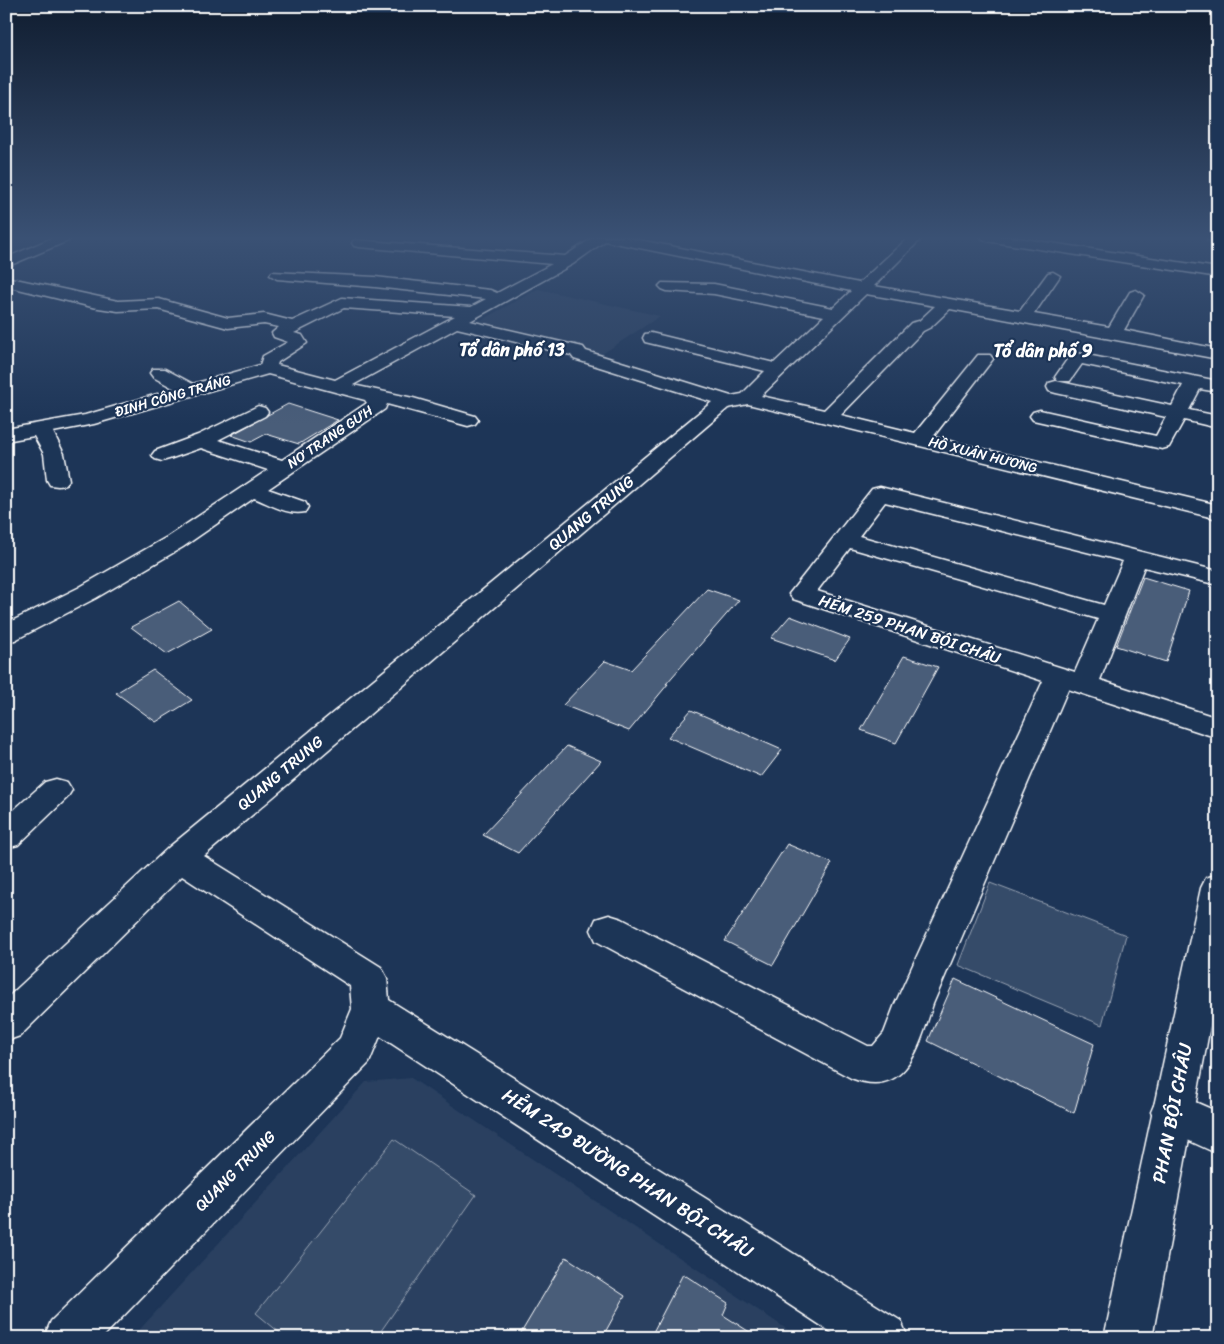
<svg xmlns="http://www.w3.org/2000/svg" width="1224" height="1344" viewBox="0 0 1224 1344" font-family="Sriracha,sans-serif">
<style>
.built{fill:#2a4161}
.green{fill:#364b69;stroke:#9aa5b4}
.building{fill:#4a5d79;stroke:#fff}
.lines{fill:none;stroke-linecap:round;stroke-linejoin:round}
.minor-casing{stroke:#fff;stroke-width:3}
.major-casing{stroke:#fff;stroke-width:3}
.minor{fill:#1d3557;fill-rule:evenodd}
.major{fill:#1d3557;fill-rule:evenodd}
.labels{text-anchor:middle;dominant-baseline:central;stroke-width:4.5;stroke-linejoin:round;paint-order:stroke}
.far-street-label{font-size:14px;fill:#fff;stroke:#1d3557}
.street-label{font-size:16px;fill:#fff;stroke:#1d3557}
.far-district-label{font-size:18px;font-weight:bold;fill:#fff;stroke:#1d3557}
.near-street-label{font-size:19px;fill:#fff;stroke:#1d3557}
</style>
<rect width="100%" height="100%" fill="#1d3557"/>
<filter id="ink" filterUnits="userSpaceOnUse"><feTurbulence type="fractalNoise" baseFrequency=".02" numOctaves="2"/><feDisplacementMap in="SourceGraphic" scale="10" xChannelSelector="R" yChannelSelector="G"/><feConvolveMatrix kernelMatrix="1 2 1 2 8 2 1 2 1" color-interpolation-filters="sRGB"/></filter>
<g filter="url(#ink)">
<path class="built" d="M538,289L660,316L602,354L476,323Z
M411,1078L800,1338H132L366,1082Z"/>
<path class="green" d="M990,883L1126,935L1102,1025L958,965Z
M394,1139L476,1195L376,1338H286L256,1313Z"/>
<path class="building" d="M288,404L338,420L299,444L266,434L251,442L231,435Z
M1143,577L1189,591L1166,662L1116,646Z
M707,589L739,600L666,684H668L629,731L563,705L605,661L631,670Z
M179,601L212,629L167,654L131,627Z
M790,616L850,639L835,660L771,638Z
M904,656L938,667L896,743L861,730Z
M153,670L192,700L156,722L116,693Z
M691,710L782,750L761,777L668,737Z
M567,746L601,761L518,853L483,835Z
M787,844L832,863L773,965L725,941Z
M955,979L1094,1044L1074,1113L928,1041Z
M566,1257L625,1296L602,1338H518Z
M683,1274L728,1303L723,1315L759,1338H650Z"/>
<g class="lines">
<g class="minor-casing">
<path id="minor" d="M54,237H72L70,240L6,267V258Z
M594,237H624L859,283L909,237H923L874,286L1020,311L1048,273L1053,272L1060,276L1034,314L1109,327L1130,292L1136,290L1144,295L1124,330L1218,349V359L950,309L931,327L923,331L841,415L915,433L978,355H990L993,359L990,363L933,437L1218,505V519L748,404L728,408L204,856L381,967L387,978L389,1000L901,1321L908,1338H840L380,1036L369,1063L102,1338H44L51,1321L340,1038L352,1009L350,986L182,876L20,1036L6,1041V999L168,848L712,402L574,359L571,355L457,328L353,385L413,398L475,416L478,420L475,424L468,426L387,404L385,409L268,489L305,502L308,507L305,512C288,516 270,504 254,498L183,547L96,598L15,640L6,642V624L78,588L167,537L268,470L201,448L169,459L162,461L155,459L152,455L155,451L198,435L258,406L265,408L268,412L265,416L218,440L282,460L367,403L365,400L268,374L94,424L53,432L64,454L69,480L66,485L58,486L50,485L47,480L44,454L34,436L6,441V429L85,415L175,389L153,377L150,373L153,369H165L193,384L260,365L263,356L288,342L274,337L272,333L279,327L264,324L228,328L158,309L118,311L92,307L6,286V277L118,301L159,299L228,318L264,314L292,321L342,298L471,307L486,299L375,287L277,279L270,275L272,272L375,277L490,290L497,293L552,264L359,247L354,246L352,243L354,240L565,256ZM605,241L851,291L833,308L714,284L662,283L659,286L662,289L667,291L714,294L824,316L774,363L651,333L645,334L643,338L645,342L765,371L742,394L731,396L586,351L583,347L470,321L573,264ZM866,294L935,306L919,321L911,323L824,410L761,396ZM344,308L455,316L335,380L277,365L278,362L307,343L302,335L294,333Z
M980,237H1011L1218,268V277L987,241Z
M1206,237H1218V241L1208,240Z
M1077,353L1218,381V392L1200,389L1189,410L1218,416V428L1184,420L1169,447L1162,449L1033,420L1030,416L1033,412L1040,410L1156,436L1166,417L1056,393L1049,391L1047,387L1049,383L1056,381L1172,406L1183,385L1082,364L1070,381H1058L1055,377L1071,354Z
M880,487L1218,571V585L1144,567L1100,680L1218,718V738L1068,689L933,1004C919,1046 907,1100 851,1078L596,941L591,930L596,919L609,915L622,919L868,1046H873L884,1033L895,1004L1043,681L793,599L789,594L793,589L872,489ZM885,502L1123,561L1104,605L859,536ZM850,548L1098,619L1075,672L817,591Z
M56,779L67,782L72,790L67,798L18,845L6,848V817L45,782Z
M1172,1092L1218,1112V1154L1157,1126L1151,1112L1157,1098Z"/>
</g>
<g class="major-casing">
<path id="major" d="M1218,874V983L1152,1338H1104L1201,888L1206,878Z"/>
</g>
<use href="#minor" class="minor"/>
<use href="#major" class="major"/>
</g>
</g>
<linearGradient id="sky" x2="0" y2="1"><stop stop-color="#101d30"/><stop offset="0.56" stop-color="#3a5174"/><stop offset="1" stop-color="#3a5174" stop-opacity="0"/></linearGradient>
<rect width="1224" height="425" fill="url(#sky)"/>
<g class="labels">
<g class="far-street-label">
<text transform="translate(173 396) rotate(-16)">ĐINH CÔNG TRÁNG</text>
<text transform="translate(330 437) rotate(-34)">NƠ TRANG GƯH</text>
<text transform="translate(983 455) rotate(14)">HỒ XUÂN HƯƠNG</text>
</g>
<g class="street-label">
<text transform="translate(591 513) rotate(-40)">QUANG TRUNG</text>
<text transform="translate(910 629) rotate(18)">HẺM 259 PHAN BỘI CHÂU</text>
<text transform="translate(280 773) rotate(-40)">QUANG TRUNG</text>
<text transform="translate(235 1171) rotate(-45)">QUANG TRUNG</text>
</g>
<g class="far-district-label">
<text x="512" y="350">Tổ dân phố 13</text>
<text x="1043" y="351">Tổ dân phố 9</text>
</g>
<g class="near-street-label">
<text transform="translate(1172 1113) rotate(-79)">PHAN BỘI CHÂU</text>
<text transform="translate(628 1173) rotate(33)">HẺM 249 ĐƯỜNG PHAN BỘI CHÂU</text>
</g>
</g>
<rect width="1224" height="1344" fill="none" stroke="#1d3557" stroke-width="25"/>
<rect x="12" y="12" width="1199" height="1319" fill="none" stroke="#fff" stroke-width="2" filter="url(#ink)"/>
</svg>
